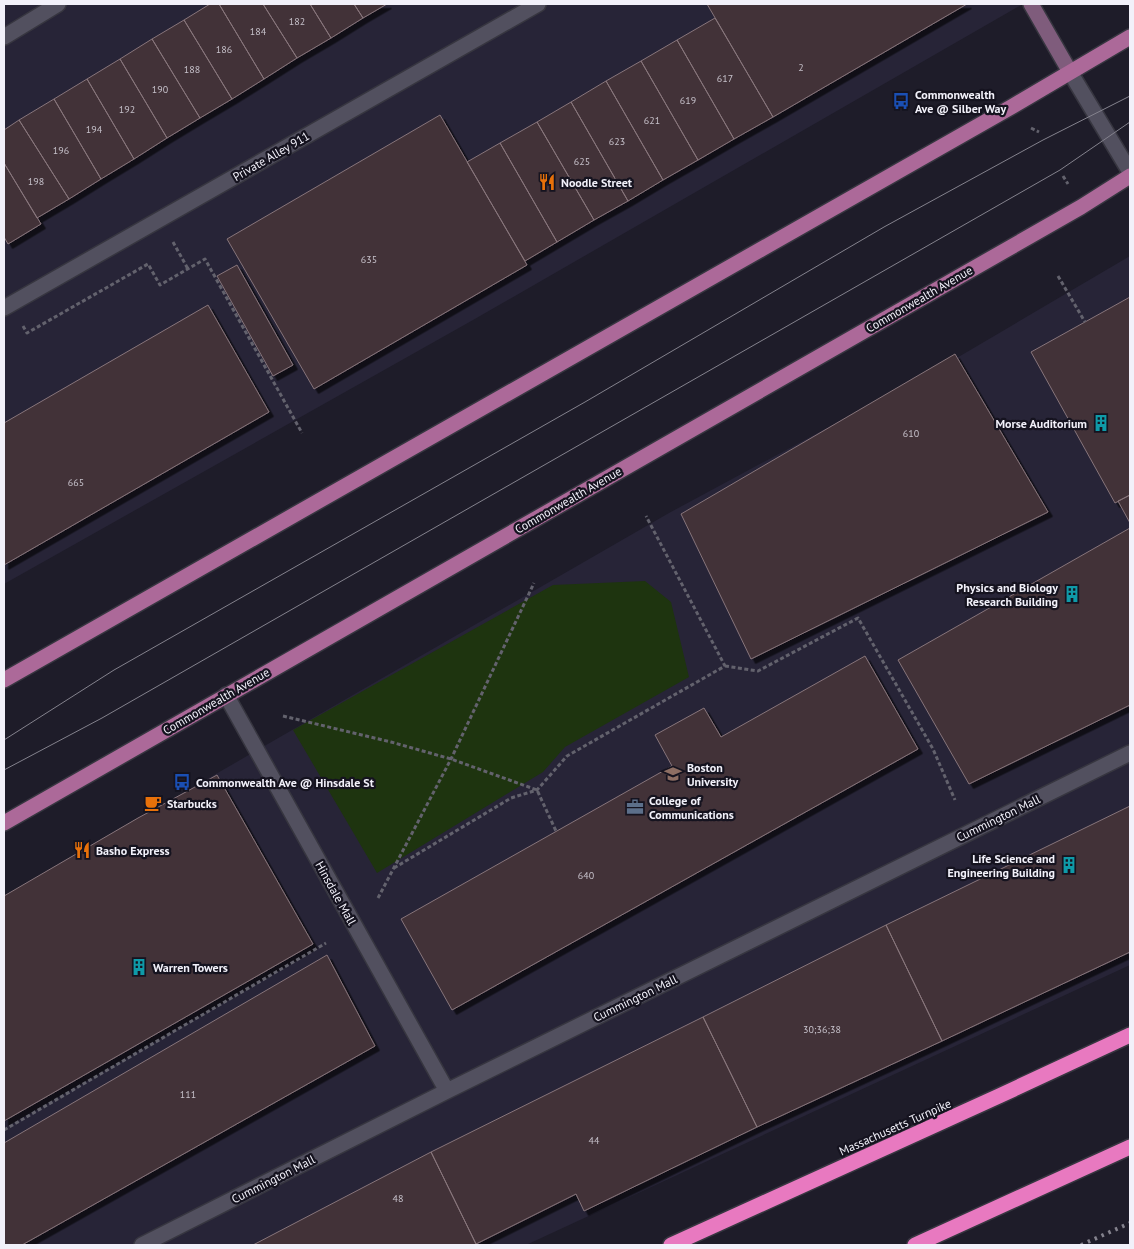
<svg xmlns="http://www.w3.org/2000/svg" width="1134" height="1249" viewBox="0 0 1134 1249" font-family="'PT Sans',sans-serif">
<style>
.built{fill:#272437}
.green{fill:#1e340f}
.building{fill:#423238;stroke:#87757b;filter:url(#shadow)}
.lines{fill:none;stroke-linecap:round;stroke-linejoin:round}
.lane-casing{stroke:#373640;stroke-width:18}
.street-casing{stroke:#373640;stroke-width:18}
.secondary-casing{stroke:#373640;stroke-width:18}
.primary-casing{stroke:#373640;stroke-width:18}
.highway-casing{stroke:#373640;stroke-width:18}
.path{stroke:#63626d;stroke-width:3;stroke-dasharray:4 2.5;stroke-linecap:butt}
.lane{stroke:#52505f;stroke-width:15}
.street{stroke:#52505f;stroke-width:15}
.secondary{stroke:#7f5c7c;stroke-width:15}
.primary{stroke:#ac6999;stroke-width:15}
.highway{stroke:#e879c0;stroke-width:15}
.tram{stroke:#84828d;stroke-width:1}
.rail{stroke:#84828d;stroke-width:4;stroke-dasharray:2.5 5;stroke-linecap:butt}
.labels{text-anchor:middle;dominant-baseline:central;stroke-width:4.5;stroke-linejoin:round;paint-order:stroke}
.number-label{font-size:10px;fill:#c6c1ca}
.poi-label{font-size:12px;font-weight:bold;fill:#f2f1fa;stroke:#15131f;text-anchor:start}
.street-label{font-size:12px;fill:#f2f1fa;stroke:#15131f}
</style>
<defs>
<filter id="shadow"><feDropShadow dx="4.5" dy="4.5" stdDeviation="0" flood-color="#0009"/></filter>
</defs>
<rect width="100%" height="100%" fill="#1e1c29"/>
<path class="built" d="M4,4H1023L473,320L4,584Z
M1130,256V965L526,1245H4V896L669,513L955,359Z"/>
<path class="green" d="M645,581L671,602L689,677L565,747L543,772L377,873L293,730L553,585Z"/>
<path class="building" d="M210,4H219L264,79L232,99L184,20Z
M219,4H263L297,58L264,79Z
M263,4H310L331,38L297,58Z
M310,4H354L363,18L331,38Z
M354,4H387L363,18Z
M707,4H967L773,117Z
M715,18L773,117L734,139L677,40Z
M184,20L232,99L200,118L152,39Z
M152,39L200,118L167,138L120,59Z
M677,40L734,139L698,160L641,61Z
M120,59L167,138L134,159L87,79Z
M641,61L698,160L663,180L606,81Z
M87,79L134,159L101,179L54,99Z
M606,81L663,180L628,201L571,102Z
M54,99L101,179L69,199L19,120Z
M571,102L628,201L594,220L537,122Z
M440,115L527,265L314,389L227,239Z
M19,120L69,199L37,218L4,163V130Z
M537,122L594,220L557,242L500,143Z
M500,143L557,242L525,261L467,162Z
M4,163L41,224L8,244L4,237Z
M237,265L293,365L273,376L217,276Z
M1130,297V495L1115,503L1031,352Z
M208,305L269,412L4,565V423Z
M955,354L1048,512L751,659L681,514Z
M1130,495V523L1118,501Z
M1130,528V705L969,784L898,660Z
M865,656L918,749L452,1010L401,919L672,766L655,735L704,708L721,737Z
M217,775L313,944L4,1121V896L138,818Z
M1130,806V952L942,1041L886,925Z
M886,925L942,1041L757,1127L703,1017Z
M327,955L375,1046L22,1245H4V1143Z
M703,1017L757,1127L584,1211L576,1194L476,1244L431,1152Z
M431,1152L476,1244L474,1245H253Z"/>
<g class="lines">
<g class="lane-casing">
<path id="lane" d="M4,308L538,4
M226,695L447,1091
M142,1245L447,1091L1130,753"/>
</g>
<g class="street-casing">
<path id="street" d="M4,37L58,4
M1070,72L1130,172"/>
</g>
<g class="secondary-casing">
<path id="secondary" d="M1031,4L1070,72"/>
</g>
<g class="primary-casing">
<path id="primary" d="M4,680L1013,106L1130,37
M4,823L1081,207L1130,176"/>
</g>
<g class="highway-casing">
<path id="highway" d="M671,1245L999,1096L1130,1035
M915,1245L1130,1147"/>
</g>
<path class="path" d="M1031,128L1039,132
M1063,176L1068,184
M173,242L188,269
M1058,276L1085,322
M23,326L27,333L148,264L160,285L205,259L302,433
M725,666L758,671L858,618L933,749L955,800
M283,716L391,742L451,759L537,790L556,831
M394,868L511,798L537,790L567,756L725,666L646,516
M378,898L451,759L534,583
M4,1130L326,943"/>
<use href="#lane" class="lane"/>
<use href="#street" class="street"/>
<use href="#secondary" class="secondary"/>
<use href="#primary" class="primary"/>
<use href="#highway" class="highway"/>
<path class="tram" d="M4,740L114,670L585,402L884,227L1043,140L1130,96
M4,770L102,718L1060,170L1130,122"/>
<path class="rail" d="M1081,1245L1130,1223"/>
</g>
<defs>
<g id="bus-bare" transform="scale(1.35)"><path d="M-5-6H5V4H4V6H2V4H-2V6H-4V4H-5ZM-3.5-4V0h7V-4ZM-3.5 1.2v1.5H-2V1.2ZM2 1.2v1.5H3.5V1.2Z" fill="#1a4fb4" stroke="#15131f" stroke-width="2.5" paint-order="stroke"/></g>
<g id="restaurant-bare" transform="scale(1.35)"><path d="M-5-6h1v4h1v-4h1v4h1v-4h1v5L-1.5 .5V6h-2V.5L-5-1ZM5-6V6H3V1.5H1.5Q1.5-4 5-6Z" fill="#e8710a" stroke="#15131f" stroke-width="2.5" paint-order="stroke"/></g>
<g id="building-bare" transform="scale(1.35)"><path d="M-4-6H4V6H1V3H-1V6H-4ZM-2.5-4.3h1.7v1.8h-1.7ZM.8-4.3h1.7v1.8H.8ZM-2.5-1h1.7V.8h-1.7ZM.8-1h1.7V.8H.8Z" fill="#0f9aa8" stroke="#15131f" stroke-width="2.5" paint-order="stroke"/></g>
<g id="university-bare" transform="scale(1.35)"><path d="M0-5L7-2L0 1L-7-2ZM-4 1L0 2.5L4 1V4Q0 6-4 4Z" fill="#8d6e63" stroke="#15131f" stroke-width="2.5" paint-order="stroke"/></g>
<g id="cafe-bare" transform="scale(1.35)"><path d="M-5.5-4.5H6V0H3Q3 3.5 0 3.5H-2.5Q-5.5 3.5-5.5 0ZM3-3.2v2h1.7v-2ZM-6 4.5H4V6H-6Z" fill="#e8710a" stroke="#15131f" stroke-width="2.5" paint-order="stroke"/></g>
<g id="office-bare" transform="scale(1.35)"><path d="M-6-3h4V-5.5h4V-3h4V5H-6ZM-1-4.5V-3h2v-1.5ZM-6 0V1H6V0Z" fill="#5c6f8a" stroke="#15131f" stroke-width="2.5" paint-order="stroke"/></g>
</defs>
<g fill-rule="evenodd">
<use href="#bus-bare" x="901" y="101"/>
<use href="#restaurant-bare" x="547" y="182"/>
<use href="#building-bare" x="1101" y="423"/>
<use href="#building-bare" x="1072" y="594"/>
<use href="#university-bare" x="673" y="774"/>
<use href="#bus-bare" x="182" y="782"/>
<use href="#cafe-bare" x="153" y="803"/>
<use href="#office-bare" x="635" y="807"/>
<use href="#restaurant-bare" x="82" y="850"/>
<use href="#building-bare" x="1069" y="865"/>
<use href="#building-bare" x="139" y="967"/>
</g>
<g class="labels">
<g class="number-label">
<text x="297" y="21">182</text>
<text x="258" y="31">184</text>
<text x="224" y="49">186</text>
<text x="801" y="67">2</text>
<text x="192" y="69">188</text>
<text x="725" y="78">617</text>
<text x="160" y="89">190</text>
<text x="688" y="100">619</text>
<text x="127" y="109">192</text>
<text x="652" y="120">621</text>
<text x="94" y="129">194</text>
<text x="617" y="141">623</text>
<text x="61" y="150">196</text>
<text x="582" y="161">625</text>
<text x="36" y="181">198</text>
<text x="369" y="259">635</text>
<text x="911" y="433">610</text>
<text x="76" y="482">665</text>
<text x="586" y="875">640</text>
<text x="822" y="1029">30;36;38</text>
<text x="188" y="1094">111</text>
<text x="594" y="1140">44</text>
<text x="398" y="1198">48</text>
</g>
<g class="poi-label">
<text x="915" y="94">Commonwealth<tspan x="915" dy="14">Ave @ Silber Way</tspan></text>
<text x="561" y="182">Noodle Street</text>
<text x="1087" y="423" text-anchor="end">Morse Auditorium</text>
<text x="1058" y="587" text-anchor="end">Physics and Biology<tspan x="1058" dy="14">Research Building</tspan></text>
<text x="687" y="767">Boston<tspan x="687" dy="14">University</tspan></text>
<text x="196" y="782">Commonwealth Ave @ Hinsdale St</text>
<text x="649" y="800">College of<tspan x="649" dy="14">Communications</tspan></text>
<text x="167" y="803">Starbucks</text>
<text x="96" y="850">Basho Express</text>
<text x="1055" y="858" text-anchor="end">Life Science and<tspan x="1055" dy="14">Engineering Building</tspan></text>
<text x="153" y="967">Warren Towers</text>
</g>
<g class="street-label">
<text transform="translate(271 156) rotate(-30)">Private Alley 911</text>
<text transform="translate(919 299) rotate(-30)">Commonwealth Avenue</text>
<text transform="translate(568 500) rotate(-30)">Commonwealth Avenue</text>
<text transform="translate(216 701) rotate(-30)">Commonwealth Avenue</text>
<text transform="translate(998 818) rotate(-26)">Cummington Mall</text>
<text transform="translate(336 893) rotate(61)">Hinsdale Mall</text>
<text transform="translate(635 998) rotate(-26)">Cummington Mall</text>
<text transform="translate(895 1127) rotate(-24)">Massachusetts Turnpike</text>
<text transform="translate(273 1179) rotate(-27)">Cummington Mall</text>
</g>
</g>
<rect width="1134" height="1249" fill="none" stroke="#f2f1fa" stroke-width="10"/>
</svg>
